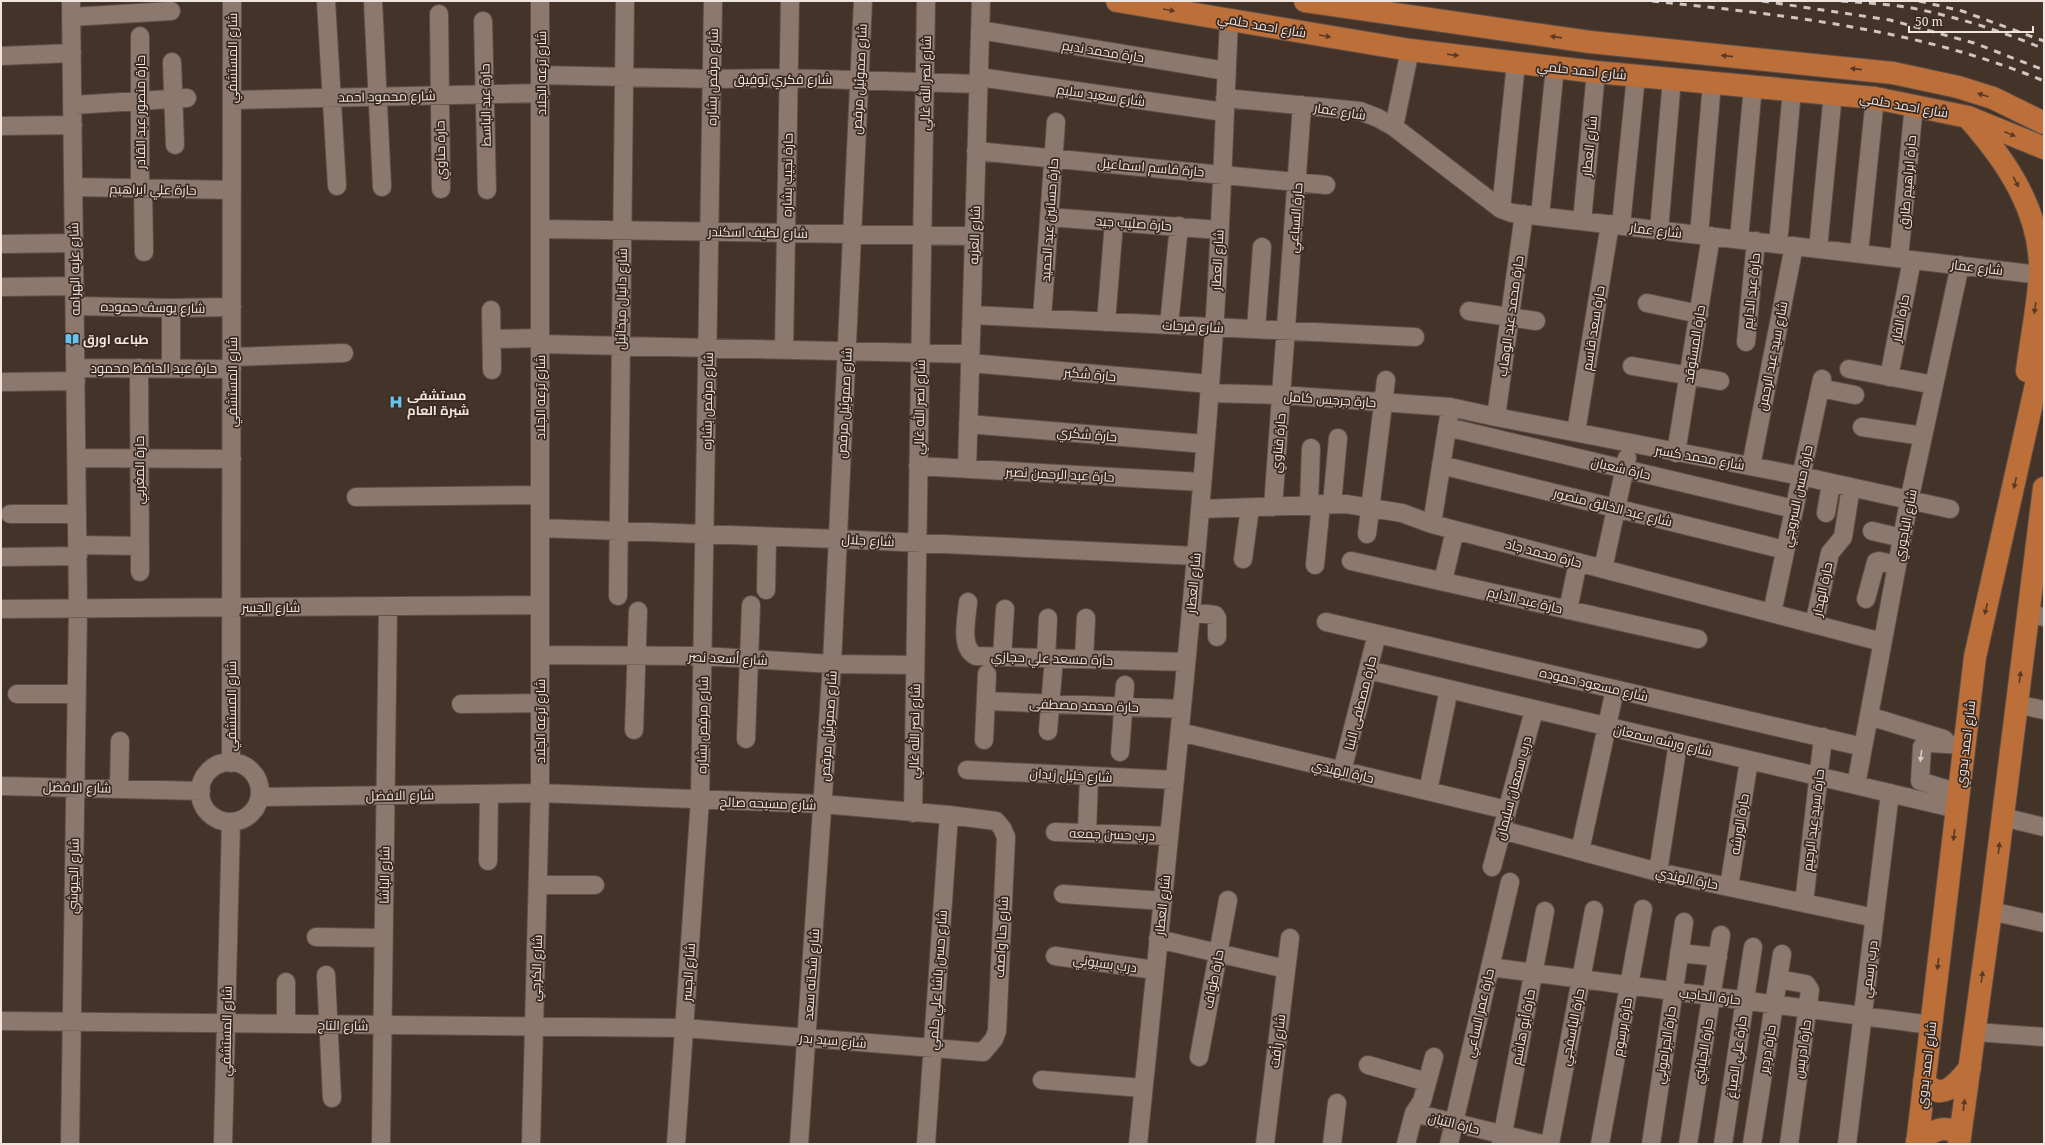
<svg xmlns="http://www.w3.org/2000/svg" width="2045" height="1145" viewBox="0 0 2045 1145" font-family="'Noto Serif',Cairo,serif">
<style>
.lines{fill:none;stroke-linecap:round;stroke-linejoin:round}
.minor-casing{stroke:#5e4f48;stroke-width:20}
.major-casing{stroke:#5e4f48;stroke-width:24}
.minor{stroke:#8c786d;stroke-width:18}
.major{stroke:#bc6f38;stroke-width:22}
.rail{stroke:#d2c5bf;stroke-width:3;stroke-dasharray:7 7;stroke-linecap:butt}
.oneway{fill:#5a3a26}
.oneway2{fill:#d8cac3}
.labels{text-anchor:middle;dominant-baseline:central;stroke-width:3.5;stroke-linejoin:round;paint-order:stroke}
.street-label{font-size:13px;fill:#f1e5e0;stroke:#392920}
.poi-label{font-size:13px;font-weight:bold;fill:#f1e5e0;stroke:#392920;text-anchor:start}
</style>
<rect width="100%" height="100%" fill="#443329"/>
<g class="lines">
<g class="minor-casing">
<path id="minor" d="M326,1L337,186
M373,1L382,187
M439,14L441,189
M71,17L171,11
M483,21L487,190
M980,30L1226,71
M140,36V188
M1,56L72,53
M172,62L175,145
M540,75L713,79L789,78L978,84
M979,77L1224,112
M1225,98L1360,111L1378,118L1394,127L1501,209L1512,213L2040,275
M232,100L541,93
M73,105L187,98
M1,126L73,125
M1394,127L1410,50
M976,151L1326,185
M74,187L232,190
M143,188L144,252
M1501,209L1516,63
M1540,216L1555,67
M1049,217L1219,230
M1582,221L1596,72
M1621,225L1636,76
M542,229L974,236
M1659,230L1672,79
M1699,235L1712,83
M1739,239L1753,86
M4,244L74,243
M1778,244L1792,90
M1818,249L1833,93
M1859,253L1875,98
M1899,258L1914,105
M1,287L75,286
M1647,303L1699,314
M75,306L171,308L232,307
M171,308V369
M491,310L492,370
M1469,311L1536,321
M972,315L1415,337
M1042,318L1056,122
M1106,322L1114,222
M1169,325L1179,226
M1256,329L1262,247
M492,339L540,338
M1746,342L1756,241
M540,344L970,354
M784,349L790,1
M232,357L344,353
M970,363L1210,384
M1632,366L1720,381
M76,368L232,369
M139,368L140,572
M1849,369L1934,385
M1889,377L1912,260
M3,382L76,381
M1820,388L1855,395
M1209,393L1282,395L1450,407L1496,417L1801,476L1950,509
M1496,417L1524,214
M968,424L1205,444
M1447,427L1794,509
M1862,427L1923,436
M1576,432L1610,224
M1676,453L1711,236
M77,458L232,459
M1441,465L1785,550
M918,466L1202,482
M1751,466L1794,246
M967,469L981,1
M356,497L540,495
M1309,504L1311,448
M1332,504L1338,438
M1273,507L1302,105
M1200,509L1346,504L1402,513L1432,524L1882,642
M1826,513L1831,483
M10,514H77
M1432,524L1449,416
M540,528L838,539L1196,556
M1872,531L1902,538
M1367,534L1386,380
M78,545L140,546
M1,557L78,556
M1243,559L1250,508
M1351,561L1698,639
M1315,565L1321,504
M1603,569L1627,458
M1443,581L1455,530
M766,590L767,537
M618,596L625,1
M1866,599L1876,562L1879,561L1897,565
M968,602C967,618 959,648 976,656L1186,662
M1,609L540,605
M1568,610L1578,562
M1191,612L1215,615L1217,618V637
M1772,613L1822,379
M2029,614L2044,617
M1326,622L1863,747
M1814,624L1830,553L1843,537L1851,487
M540,655L703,656L832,664L915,665
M1002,657L1005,609
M1046,658L1048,618
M1084,659L1086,618
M1368,670L1957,809
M17,694H76
M986,701L1182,709
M461,704L540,703
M2016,704L2044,710
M1869,716L1944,739
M634,730L638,611
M1048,731L1054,658
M1180,732L1507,810
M746,739L751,605
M984,740L987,674
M1120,752L1125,685
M200 792a30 30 0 1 1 60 0a30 30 0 1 1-60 0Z
M231,763L232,1
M967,770L1175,780
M1342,771L1377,634
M1856,785L1909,501L1960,265
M1,786L201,791
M119,788L120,741
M1428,791L1449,689
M1959,793L1920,781L1922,747L1928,743L1965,745
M913,813L926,1
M2002,817L2044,827
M1502,830L1658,872L1875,918
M1055,832L1169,836
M1087,833L1089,776
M1580,851L1615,689
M488,861L489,794
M1492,867L1534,710
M1658,872L1678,743
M538,885H595
M1729,887L1749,760
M1063,894L1163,901
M1804,903L1823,737
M1991,911L2044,923
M316,937L383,938
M1158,939L1286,969
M1679,953L1718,957
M1055,956L1155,970
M1490,967L1931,1025
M326,975L332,1098
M1778,979L1806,984L1810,990L1789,1144
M286,982V1024
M1,1021L684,1028L983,1052L994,1039L997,1031L1006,837L1002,828L996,821L949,815L822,804L540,793L260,797
M1975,1032L2044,1037
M1199,1057L1228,900
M1368,1065L1427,1082
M1042,1080L1143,1088
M1414,1113L1542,1144
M70,1144L78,608L71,1
M223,1144L231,822
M381,1144L388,606
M531,1144L540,793V1
M676,1144L700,800L713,1
M799,1144L832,664L863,1
M926,1144L949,815
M1138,1144C1165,873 1195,603 1214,331C1221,228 1224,124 1229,20
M1265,1144L1290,938
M1332,1144L1337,1103
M1406,1144L1414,1113L1422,1101L1434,1057
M1449,1144L1510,882
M1501,1144L1545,911
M1550,1144L1594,910
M1600,1144L1643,909
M1651,1144L1684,922
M1688,1144L1721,935
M1723,1144L1753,947
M1752,1144L1782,954
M1847,1144L1890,793"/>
</g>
<g class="major-casing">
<path id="major" d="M1117,1L1410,50L1596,72L1875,98L1968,117L2044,148
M1305,1L1590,42L1893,73L1958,87L1993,98L2044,123
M1970,120C2008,163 2042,214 2040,274C2038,306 2031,339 2027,371
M1924,1082C1943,1103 1957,1083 1970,1068
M1917,1141C1932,1132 1945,1122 1960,1136
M1917,1144L1975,657L2044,349
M1959,1144L1991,911L2044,488"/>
</g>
<use href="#minor" class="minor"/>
<use href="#major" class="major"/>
<path class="rail" d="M1652,1C1784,15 1920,29 2044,81
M1762,1L1890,20L1974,43L2044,70
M1841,1C1865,3 1889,4 1912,8C1957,17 2002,31 2044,49
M1919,1L1962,11L2044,41"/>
</g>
<defs><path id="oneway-solid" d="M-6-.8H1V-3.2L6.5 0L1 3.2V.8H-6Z"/></defs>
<g class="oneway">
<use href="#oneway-solid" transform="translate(1169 10) rotate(10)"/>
<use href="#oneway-solid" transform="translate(1325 36) rotate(10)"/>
<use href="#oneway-solid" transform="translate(1556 37) rotate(-172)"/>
<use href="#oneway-solid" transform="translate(1453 55) rotate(7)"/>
<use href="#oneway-solid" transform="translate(1727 56) rotate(-174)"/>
<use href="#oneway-solid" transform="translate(1856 69) rotate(-174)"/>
<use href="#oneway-solid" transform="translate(1983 95) rotate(-163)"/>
<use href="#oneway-solid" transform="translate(2010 134) rotate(22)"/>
<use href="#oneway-solid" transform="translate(2016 182) rotate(63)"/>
<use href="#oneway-solid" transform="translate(2035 308) rotate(98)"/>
<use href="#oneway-solid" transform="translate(2015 483) rotate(103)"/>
<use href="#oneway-solid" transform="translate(1986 609) rotate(103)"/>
<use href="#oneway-solid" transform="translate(2020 677) rotate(-82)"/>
<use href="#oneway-solid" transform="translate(1954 835) rotate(97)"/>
<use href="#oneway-solid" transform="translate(1999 848) rotate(-83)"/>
<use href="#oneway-solid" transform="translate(1938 964) rotate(97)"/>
<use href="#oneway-solid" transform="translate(1982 977) rotate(-82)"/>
<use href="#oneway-solid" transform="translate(1964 1105) rotate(-82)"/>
</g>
<use class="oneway2" href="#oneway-solid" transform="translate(1921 756) rotate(96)"/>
<defs>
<g id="library-bare" transform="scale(1.08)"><path d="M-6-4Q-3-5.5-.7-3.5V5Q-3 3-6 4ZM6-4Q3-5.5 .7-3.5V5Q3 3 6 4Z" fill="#65c5ee" stroke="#392920" stroke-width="2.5" paint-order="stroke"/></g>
<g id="hospital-bare" transform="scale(1.08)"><path d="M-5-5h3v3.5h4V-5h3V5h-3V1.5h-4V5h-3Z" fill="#65c5ee" stroke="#392920" stroke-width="2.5" paint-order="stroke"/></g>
</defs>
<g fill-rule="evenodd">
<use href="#library-bare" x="72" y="339"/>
<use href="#hospital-bare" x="396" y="402"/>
</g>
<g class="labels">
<g class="street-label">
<text transform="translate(1262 25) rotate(10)">شارع احمد حلمي</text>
<text transform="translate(1103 51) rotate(9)">حارة محمد نديم</text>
<text transform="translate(232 58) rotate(-90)">شارع المستشفي</text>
<text transform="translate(1582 70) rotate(6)">شارع احمد حلمي</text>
<text transform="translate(541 73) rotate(-90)">شارع ترعه الجلاد</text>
<text transform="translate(712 77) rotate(-89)">شارع مرقص بشاره</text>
<text x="783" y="79">شارع فكري توفيق</text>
<text transform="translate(859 79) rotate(-87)">شارع صموئيل مرقص</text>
<text transform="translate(925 83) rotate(-89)">شارع نصر الله غالي</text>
<text transform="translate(1101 95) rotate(8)">شارع سعيد سليم</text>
<text transform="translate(387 96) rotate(-1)">شارع محمود احمد</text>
<text transform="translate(485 105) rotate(-91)">حارة عبد الباسط</text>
<text transform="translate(1904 105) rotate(10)">شارع احمد حلمي</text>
<text transform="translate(1340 111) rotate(9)">شارع عمار</text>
<text transform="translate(140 112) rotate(-90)">حارة منصور عبد القادر</text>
<text transform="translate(1589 146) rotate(-84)">شارع العطار</text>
<text transform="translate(440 150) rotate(-91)">حارة حناوي</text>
<text transform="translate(1151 167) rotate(5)">حارة قاسم اسماعيل</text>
<text transform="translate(787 175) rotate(-89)">حارة نجيب بشاره</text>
<text transform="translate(1907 182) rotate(-85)">حارة ابراهيم طارق</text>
<text transform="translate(153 189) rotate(1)">حارة علي ابراهيم</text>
<text transform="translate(1295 218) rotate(-86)">حارة السباعي</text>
<text transform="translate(1049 220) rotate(-86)">حارة حسانين عبد الحميد</text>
<text transform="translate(1134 223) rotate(4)">حارة صليب جيد</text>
<text transform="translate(1656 230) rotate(7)">شارع عمار</text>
<text transform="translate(758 232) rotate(1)">شارع لطيف اسكندر</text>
<text transform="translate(974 235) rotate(-88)">شارع العزبه</text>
<text transform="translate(1217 260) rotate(-87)">شارع العطار</text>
<text transform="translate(1977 267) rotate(7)">شارع عمار</text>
<text transform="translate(74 269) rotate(-91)">شارع عزبه الهرامه</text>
<text transform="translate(1751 291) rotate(-84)">حارة عبد الدايم</text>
<text transform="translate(621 299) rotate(-89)">شارع دانيال ميخائيل</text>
<text transform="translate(153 307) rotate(1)">شارع يوسف حموده</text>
<text transform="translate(1510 316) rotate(-82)">حارة محمد عبد الوهاب</text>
<text transform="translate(1900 318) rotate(-79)">حارة الفار</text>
<text transform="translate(1193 326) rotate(3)">شارع فرحات</text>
<text transform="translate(1593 328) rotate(-81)">حارة سعد قاسم</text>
<text transform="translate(1694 344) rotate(-81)">حارة المستوقد</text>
<text transform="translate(1772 356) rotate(-79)">شارع سيد عبد الرحمن</text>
<text x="154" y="368">حارة عبد الحافظ محمود</text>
<text transform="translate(1090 374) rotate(5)">حارة شكير</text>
<text transform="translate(232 382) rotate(-90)">شارع المستشفي</text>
<text transform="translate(540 397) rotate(-90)">شارع ترعه الجلاد</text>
<text transform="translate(1330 399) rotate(4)">حارة جرجس كامل</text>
<text transform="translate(707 401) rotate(-89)">شارع مرقص بشاره</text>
<text transform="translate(844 403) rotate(-87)">شارع صموئيل مرقص</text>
<text transform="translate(919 407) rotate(-89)">شارع نصر الله غالي</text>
<text transform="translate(1087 434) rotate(5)">حارة شكري</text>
<text transform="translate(1278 443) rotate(-85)">حارة قناوي</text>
<text transform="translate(1700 457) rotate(10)">شارع محمد كسبر</text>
<text transform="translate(1621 468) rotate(13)">حارة شعبان</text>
<text transform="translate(139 470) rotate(-90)">حارة المغربي</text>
<text transform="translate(1060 474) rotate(3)">حارة عبد الرحمن نصير</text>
<text transform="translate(1797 496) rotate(-78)">حارة حسن السروجي</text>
<text transform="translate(1613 507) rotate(14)">شارع عبد الخالق منصور</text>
<text transform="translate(1905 525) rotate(-79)">شارع الباجوري</text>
<text transform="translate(868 540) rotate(3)">شارع جلال</text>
<text transform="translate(1544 553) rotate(15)">حارة محمد جاد</text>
<text transform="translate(1193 583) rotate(-85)">شارع العطار</text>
<text transform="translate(1822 589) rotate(-78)">حارة الهدار</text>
<text transform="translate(1525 600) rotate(13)">حارة عبد الدايم</text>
<text x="271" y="607">شارع الجسر</text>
<text transform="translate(728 658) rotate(3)">شارع أسعد نصر</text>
<text transform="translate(1052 658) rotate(2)">حارة مسعد علي حجازي</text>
<text transform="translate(1594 684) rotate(13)">شارع مسعود حموده</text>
<text transform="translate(1360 703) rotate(-76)">حارة مصطفى البنا</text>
<text transform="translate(1084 705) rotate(2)">حارة محمد مصطفى</text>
<text transform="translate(231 706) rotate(-90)">شارع المستشفي</text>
<text transform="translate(540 721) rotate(-90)">شارع ترعه الجلاد</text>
<text transform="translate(702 725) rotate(-89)">شارع مرقص بشاره</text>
<text transform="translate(828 726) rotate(-86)">شارع صموئيل مرقص</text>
<text transform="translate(914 731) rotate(-89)">شارع نصر الله غالي</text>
<text transform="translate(1663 740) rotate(13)">شارع ورشه سمعان</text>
<text transform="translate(1965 744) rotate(-83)">شارع احمد بدوي</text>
<text transform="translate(1343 771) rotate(13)">حارة الهندي</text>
<text transform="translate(1071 775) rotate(3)">شارع خليل زيدان</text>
<text transform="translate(77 787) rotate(1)">شارع الافضل</text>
<text transform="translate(1513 788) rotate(-75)">درب سمعان سليمان</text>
<text transform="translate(400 795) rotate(-1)">شارع الافضل</text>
<text transform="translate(768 803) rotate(2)">شارع مسيحه صالح</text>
<text transform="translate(1813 820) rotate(-83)">حارة سيد عبد الرحيم</text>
<text transform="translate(1739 824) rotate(-81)">حارة الورشه</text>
<text transform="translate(1112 834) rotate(2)">درب حسن جمعه</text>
<text transform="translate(384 875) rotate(-89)">شارع الباشا</text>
<text transform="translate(73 876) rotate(-89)">شارع الجيوشي</text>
<text transform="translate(1687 878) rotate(12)">حارة الهندي</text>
<text transform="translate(1162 905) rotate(-84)">شارع العطار</text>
<text transform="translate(1001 937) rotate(-87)">شارع حنا واصف</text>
<text transform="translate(1105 963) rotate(8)">درب بسيوني</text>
<text transform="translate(536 968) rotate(-88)">شارع الكرجي</text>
<text transform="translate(1869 969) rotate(-83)">درب رسمي</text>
<text transform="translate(688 972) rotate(-86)">شارع الجسر</text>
<text transform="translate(811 974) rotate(-86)">شارع شحاته سعد</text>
<text transform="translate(1213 979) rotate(-79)">حارة طواف</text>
<text transform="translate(937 980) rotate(-86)">شارع حسن باشا علي حلمي</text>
<text transform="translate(1710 996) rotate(7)">حارة الحاجب</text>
<text transform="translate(1479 1013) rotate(-77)">حارة عمر الساعي</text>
<text transform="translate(343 1025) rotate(1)">شارع التاج</text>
<text transform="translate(1523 1027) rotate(-79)">حارة أبو هاشم</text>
<text transform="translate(1572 1027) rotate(-79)">حارة الباسفجي</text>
<text transform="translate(1622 1027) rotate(-80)">حارة برسوم</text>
<text transform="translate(226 1031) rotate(-89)">شارع المستشفي</text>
<text transform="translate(833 1040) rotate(5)">شارع سيد بدر</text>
<text transform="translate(1277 1041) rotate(-83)">شارع رأفت</text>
<text transform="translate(1665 1045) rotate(-81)">حارة الجراموني</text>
<text transform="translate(1767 1049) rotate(-81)">حارة دردير</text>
<text transform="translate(1802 1049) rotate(-82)">حارة ادريس</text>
<text transform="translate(1703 1051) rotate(-81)">حارة الجنايني</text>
<text transform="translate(1736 1057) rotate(-82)">حارة علي الصباغ</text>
<text transform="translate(1926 1065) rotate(-83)">شارع احمد بدوي</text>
<text transform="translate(1454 1123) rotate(14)">حارة التبان</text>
</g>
<g class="poi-label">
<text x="83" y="339">طباعه اورق</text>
<text x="407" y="395">مستشفى<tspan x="407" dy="15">شبرة العام</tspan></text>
</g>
</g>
<rect width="2045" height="1145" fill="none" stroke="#f1e5e0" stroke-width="4"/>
<path d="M1909 26v6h124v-6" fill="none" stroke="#f1e5e0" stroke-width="2"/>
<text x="1915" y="26" font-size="12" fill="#f1e5e0" stroke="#392920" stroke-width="3" paint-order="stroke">50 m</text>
</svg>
